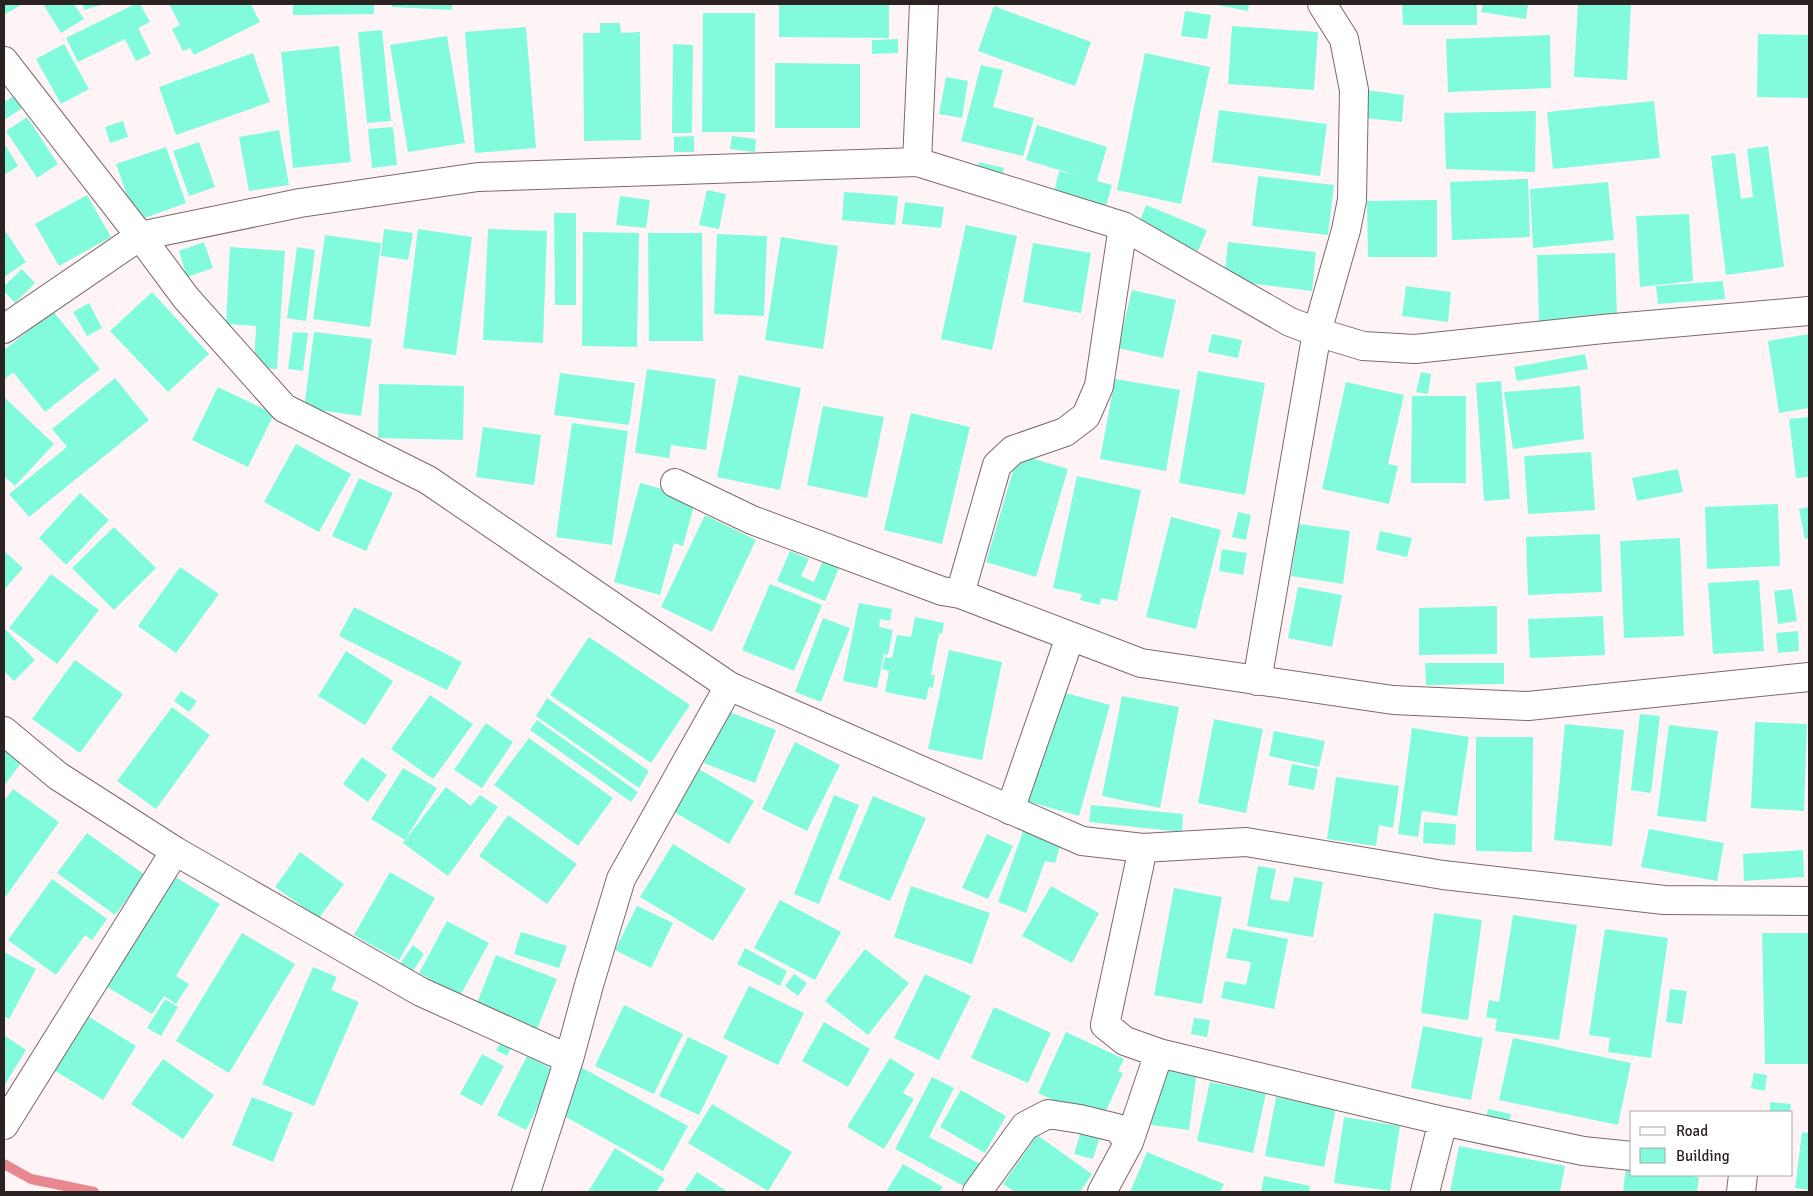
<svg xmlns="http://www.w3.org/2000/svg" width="1813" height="1196" viewBox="0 0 1813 1196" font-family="Signika,sans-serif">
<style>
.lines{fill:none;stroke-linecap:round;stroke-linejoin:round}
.stream{stroke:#e8878f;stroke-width:10}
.building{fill:#81fbdc}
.street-casing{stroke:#7e696a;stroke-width:30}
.secondary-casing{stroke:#7e696a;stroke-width:30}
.street{stroke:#fff;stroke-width:28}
.secondary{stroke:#fff;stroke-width:28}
</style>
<rect width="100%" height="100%" fill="#fff4f5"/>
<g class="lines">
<path class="stream" d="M4,1164L31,1179L94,1192"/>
</g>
<path class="building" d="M4,4H22L4,15Z
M43,4H74L84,19L61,33Z
M83,4H104L84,10Z
M135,4H140L150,22L138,28L151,54L136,61L125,39L78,62L66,38Z
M169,4H251L260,22L194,55L190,48L183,51L172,29L180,25Z
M293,4H374V14L293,15Z
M392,4H452V10L392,7Z
M779,4H889V38L779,37Z
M1212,4H1249L1248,11Z
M1402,4H1477V25H1403Z
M1483,4H1528L1526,19L1481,12Z
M1578,4H1631L1627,80L1574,77Z
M994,6L1091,42L1075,86L978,51Z
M1185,11L1211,15L1207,39L1181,36Z
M703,13H755V132H702Z
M600,23H620L621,33L640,32L641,140L584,141L583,33H600Z
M1232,26L1318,32L1314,90L1228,84Z
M526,27L536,148L475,153L465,32Z
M382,30L391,121L367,123L358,32Z
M1758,34L1809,35V98L1757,97Z
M1550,35L1551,88L1448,92L1446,39Z
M447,36L465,143L408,152L390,45Z
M898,39V53L872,54V40Z
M64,44L89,89L61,104L36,59Z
M673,44L693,45L692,133H672Z
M339,46L351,162L293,168L281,52Z
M253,53L270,102L176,135L159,87Z
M1145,53L1210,67L1181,204L1117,190Z
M775,63L860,64V128H775Z
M981,65L1003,70L993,107L1034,118L1023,156L961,141Z
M946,77L968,81L962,118L939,114Z
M1358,89L1404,95L1402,122L1356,117Z
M15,95L24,107L4,120V102Z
M1654,101L1660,158L1553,169L1547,112Z
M1219,110L1327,124L1320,176L1212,162Z
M1536,111L1535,172L1446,169L1444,113Z
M27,117L58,164L37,178L6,131Z
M123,121L128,137L110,143L105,127Z
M1037,125L1107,147L1097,181L1112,185L1106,206L1054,192L1059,171L1079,176L1026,160Z
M393,127L397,165L372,168L368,129Z
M279,130L289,185L249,191L239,137Z
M694,136V152H674V137Z
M732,136L756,139L755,152L730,149Z
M199,142L215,187L189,196L173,151Z
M4,143L18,166L4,175Z
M1768,146L1784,267L1726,275L1711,156L1735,153L1741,199L1753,197L1747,149Z
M166,147L186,203L136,221L116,164Z
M979,162L1004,168L1001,181L976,175Z
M1258,176L1334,185L1328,235L1252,226Z
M1528,179L1530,237L1452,240L1450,182Z
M1608,182L1614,240L1533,248L1530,189Z
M707,190L726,194L719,229L699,225Z
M844,192L898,196L895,225L842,220Z
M87,195L111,237L59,266L35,224Z
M620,196L650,200L646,228L616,225Z
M1437,200V257H1368L1367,201Z
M905,202L944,207L941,228L902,224Z
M1146,205L1207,230L1198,251L1138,226Z
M554,213H576V305H555Z
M1689,214L1693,281L1640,287L1636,216Z
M966,225L1017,236L992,350L941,339Z
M4,229L26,262L4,277Z
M384,229L413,233L408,260L381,256Z
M418,229L472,237L456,355L403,348Z
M488,229L547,231L543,343L483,340Z
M583,232L639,233L637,347L582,346Z
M648,233H702L703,341H649Z
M717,234L767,236L764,316L714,314Z
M325,235L381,243L370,327L313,319Z
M781,237L838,246L823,349L765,340Z
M204,242L213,268L187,277L179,251Z
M1228,242L1316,252L1312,291L1224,280Z
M1033,243L1091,253L1081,313L1023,302Z
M230,247L285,251L277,369L254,368L256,326L226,324Z
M297,247L315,250L306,321L287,318Z
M1615,253L1617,318L1539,321L1537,255Z
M22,269L35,283L15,303L4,291V286Z
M1723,281L1725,299L1658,304L1656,286Z
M1406,286L1451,292L1448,322L1402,316Z
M1132,290L1176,300L1163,358L1118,348Z
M152,292L209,354L168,392L110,331Z
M89,303L102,328L87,336L73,312Z
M53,311L100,369L45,412L13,372L4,380V350Z
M293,332L308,333L303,371L288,369Z
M314,332L372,339L361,416L304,408Z
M1212,334L1242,340L1238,358L1208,352Z
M1809,334V408L1779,413L1768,341Z
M1585,354L1588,369L1517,381L1514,367Z
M647,369L716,379L706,450L671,445L669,458L635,453Z
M1198,371L1265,383L1245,495L1179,483Z
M1421,372L1431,374L1428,394L1416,392Z
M560,373L635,383L629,425L554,415Z
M739,375L801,388L780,490L717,477Z
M115,378L149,420L29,517L9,494L67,447L52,429Z
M1115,379L1180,390L1166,471L1100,459Z
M1501,381L1510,499L1484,501L1476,383Z
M1346,382L1404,395L1388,464L1398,466L1389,504L1322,489Z
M379,384L464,386L463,440L378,438Z
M1580,386L1584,439L1513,449L1504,392Z
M218,387L274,414L248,467L192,440Z
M1412,396H1466V483H1411Z
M4,397L54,444L15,486L4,476Z
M823,406L884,417L867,498L807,485Z
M911,413L970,427L942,544L884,530Z
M1809,417V477L1796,478L1789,419Z
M572,423L628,431L612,545L556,537Z
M483,427L541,435L534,485L476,477Z
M296,444L351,474L319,532L264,502Z
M1591,452L1595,510L1528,514L1524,456Z
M1018,454L1068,469L1036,577L986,562Z
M1678,469L1683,492L1637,501L1632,478Z
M1077,476L1141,490L1117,601L1101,598L1100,605L1080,600L1082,594L1053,588Z
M359,478L393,493L366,551L332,536Z
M640,483L696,498L683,546L674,543L660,595L614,582Z
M80,493L109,520L66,565L39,538Z
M1778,504L1780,566L1707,569L1705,507Z
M1809,507V538L1805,539L1799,509Z
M1238,512L1251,515L1246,540L1232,537Z
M705,515L756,540L712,632L661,607Z
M1171,517L1221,530L1196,629L1146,617Z
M1299,524L1350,531L1343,584L1291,576Z
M114,527L156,568L114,610L72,568Z
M1380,531L1412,538L1407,557L1376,550Z
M1600,534L1602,592L1528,595L1526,537Z
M1680,538L1684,636L1624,638L1620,541Z
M1222,549L1247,553L1243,575L1219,571Z
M4,551L23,568L4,590Z
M790,551L809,559L801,576L814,582L823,560L839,568L825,601L777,581Z
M180,567L219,594L176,653L138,626Z
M51,574L99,610L57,664L9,628Z
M1759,580L1764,651L1713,654L1708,583Z
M770,584L822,605L794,671L742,650Z
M1298,587L1342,595L1332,647L1288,638Z
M1792,589L1797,621L1778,624L1774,591Z
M859,603L892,609L890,621L880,619L879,627L893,630L888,655L884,654L877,688L843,681Z
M1497,606V654L1419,655V608Z
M354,607L462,662L447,690L339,636Z
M1603,616L1605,655L1530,658L1528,619Z
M915,617L944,623L942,634L939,633L931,675H935L933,688L929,687L926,700L885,692L889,671L882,669L885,657L892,658L897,635L911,637Z
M823,618L850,628L821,702L795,692Z
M4,628L35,660L14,681L4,671Z
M1798,631L1799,651L1778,653L1776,633Z
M589,637L690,705L651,763L550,695Z
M949,650L1002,662L982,760L928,749Z
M346,651L393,681L365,725L318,696Z
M75,660L123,694L80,753L32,719Z
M1425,663H1504V684L1426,685Z
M1055,690L1110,705L1079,816L1023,800Z
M181,691L197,701L189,712L174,701Z
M430,695L473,724L433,779L391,749Z
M1122,696L1179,707L1160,808L1102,796Z
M547,698L649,771L639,788L536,716Z
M172,707L210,735L156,809L117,781Z
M725,710L776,730L755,783L704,763Z
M1640,714L1660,716L1651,793L1631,790Z
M1214,719L1263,729L1246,813L1198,803Z
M537,720L638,792L631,802L530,730Z
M1755,722L1807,724L1804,811L1751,808Z
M486,723L513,742L482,788L454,770Z
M1565,724L1624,730L1612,846L1554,840Z
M1669,725L1718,731L1706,822L1657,816Z
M1412,728L1469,737L1457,816L1422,811L1418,837L1398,834Z
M1274,731L1325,741L1319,767L1269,756Z
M1476,737H1533L1532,852L1476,851Z
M529,738L613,798L578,846L494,785Z
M795,742L840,765L807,831L762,809Z
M4,743L24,759L4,786Z
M362,757L387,775L368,802L343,784Z
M1292,764L1318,769L1314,790L1288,785Z
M694,766L754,801L729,844L669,809Z
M403,768L437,788L405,840L371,819Z
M1336,777L1399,786L1393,828L1379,825L1376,846L1327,839Z
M446,787L471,806L480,795L498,807L448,876L403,843Z
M13,789L59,822L4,899V801Z
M834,795L859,805L819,904L794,894Z
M873,796L926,818L890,901L838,879Z
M1091,805L1183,814L1182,832L1089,822Z
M508,815L577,864L547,904L479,856Z
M1424,822L1456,824L1455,845L1423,843Z
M1025,826L1062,839L1055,863L1045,861L1026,913L998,902Z
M1649,829L1724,843L1717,881L1641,867Z
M87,833L145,875L115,915L57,873Z
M987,834L1013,846L988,899L962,888Z
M673,844L746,889L713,941L640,897Z
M1803,850L1804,877L1744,881L1743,854Z
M300,852L344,884L319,918L275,887Z
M1258,866L1276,869L1270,899L1289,902L1294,877L1323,882L1313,937L1247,926Z
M390,872L435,898L399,960L354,935Z
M172,875L220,904L176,976L189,984L176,1004L164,996L152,1014L104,985Z
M52,879L107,919L92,940L85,935L56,975L8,940Z
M911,886L990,913L972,964L894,937Z
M1051,886L1099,913L1072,963L1022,936Z
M1174,888L1222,897L1202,1004L1154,995Z
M780,900L841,932L815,980L754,948Z
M637,906L673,923L651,968L615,950Z
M1434,913L1482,920L1468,1020L1421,1013Z
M1513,915L1577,925L1559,1040L1495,1031L1497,1019L1486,1017L1489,1000L1499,1002Z
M447,921L489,943L460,996L419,973Z
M1233,928L1288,939L1274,1009L1221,998L1225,981L1246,985L1251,962L1226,958Z
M1605,929L1668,938L1651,1058L1608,1052L1610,1038L1589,1035Z
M521,932L567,946L559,968L514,954Z
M242,933L295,964L229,1073L176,1041Z
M1762,933H1809V1064H1765Z
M413,945L424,954L411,974L399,965Z
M745,948L787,971L780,986L737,964Z
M865,949L909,983L868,1035L825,1001Z
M4,952L36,969L9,1019L4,1016Z
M496,955L557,979L536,1032L475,1008Z
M313,967L337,977L331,990L359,1002L314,1106L262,1084Z
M794,974L807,983L798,996L785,986Z
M925,974L971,996L939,1060L894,1038Z
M749,986L804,1013L778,1065L723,1038Z
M1670,989L1687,991L1682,1024L1666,1022Z
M165,999L178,1007L161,1036L147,1028Z
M624,1005L683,1034L654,1094L595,1066Z
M994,1007L1051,1033L1028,1083L971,1058Z
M86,1015L136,1046L103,1100L52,1069Z
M1194,1018L1210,1020L1207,1037L1191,1034Z
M824,1022L870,1049L848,1087L802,1061Z
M1423,1026L1483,1038L1471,1100L1411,1088Z
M1066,1032L1124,1059L1118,1071L1123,1073L1101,1122L1038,1093Z
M4,1035L26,1050L4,1086Z
M688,1037L728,1056L699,1115L659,1096Z
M1513,1038L1631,1063L1618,1125L1499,1100Z
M501,1042L511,1048L507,1056L496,1050Z
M482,1054L504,1066L482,1106L460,1094Z
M527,1056L556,1071L526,1130L497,1115Z
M890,1058L915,1074L903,1093L914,1099L884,1149L847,1127Z
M163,1059L214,1095L183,1139L131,1104Z
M1159,1059L1198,1064L1189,1130L1151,1125Z
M579,1066L688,1126L663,1171L555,1111Z
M1754,1073L1767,1075L1765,1091L1751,1088Z
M932,1077L954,1088L929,1137L984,1166L971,1190L895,1149Z
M1210,1082L1266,1093L1253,1153L1197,1141Z
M961,1090L1006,1116L985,1153L940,1127Z
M252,1097L293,1113L273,1162L232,1145Z
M1276,1097L1336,1108L1324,1167L1265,1156Z
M1770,1102L1791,1104L1790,1112H1770Z
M712,1104L792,1152L768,1191L688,1143Z
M1488,1109L1511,1114L1507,1132L1483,1128Z
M1344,1117L1400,1126L1390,1191L1334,1183Z
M1083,1124L1102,1130L1093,1159L1074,1154Z
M1802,1132L1809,1133V1190L1795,1188Z
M1037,1135L1092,1174L1080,1192H1015L1003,1184Z
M1459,1146L1565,1166L1560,1192H1450Z
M615,1148L665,1179L656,1192H588Z
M1147,1152L1224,1184L1220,1192H1130Z
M903,1164L943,1187L939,1192H886Z
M1626,1167H1632V1175H1685L1699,1177L1697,1192H1623Z
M697,1172L728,1192H684Z
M1264,1176L1310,1186L1309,1192H1261Z"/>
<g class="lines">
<g class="street-casing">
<path id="street" d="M917,162L924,4
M4,329L140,236L300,203L478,177L917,162L1123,226L1290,322L1317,332L1363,346L1415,349L1603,329L1809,311
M675,483L752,520L942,591L960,594L1141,663L1393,700L1528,706L1809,677
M960,594L997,465L1013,450L1065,432L1086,416L1099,386L1123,226
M1257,681L1317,332L1346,230L1352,200L1354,90L1344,39L1322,4
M4,731L58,776L175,851L421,992L569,1059
M1010,810L1070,637
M1143,848L1105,1025L1125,1041L1159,1053L1443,1121L1583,1151L1632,1156
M4,1125L175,851
M526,1192L569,1059L589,985L621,879L729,686
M977,1192L1025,1126L1048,1114L1080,1119L1117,1128L1129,1142
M1102,1192L1129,1142L1159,1053
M1425,1192L1443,1121
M1741,1192L1743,1175"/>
</g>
<g class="secondary-casing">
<path id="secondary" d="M4,61L140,236L186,298L284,408L428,480L729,686L1082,841L1143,848L1246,842L1443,875L1664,900L1809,901"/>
</g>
<use href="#street" class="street"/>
<use href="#secondary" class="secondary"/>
</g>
<rect width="1813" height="1196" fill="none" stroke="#2b2222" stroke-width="10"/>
<rect x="1630" y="1111" width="162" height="65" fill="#ffffff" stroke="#aaa7a7"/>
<rect x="1640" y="1127" width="25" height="8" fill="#ffffff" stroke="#aaa7a7"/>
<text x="1676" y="1136" font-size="15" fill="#2b2222">Road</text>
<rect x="1640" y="1148" width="25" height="15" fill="#81fbdc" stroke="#aaa7a7"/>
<text x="1676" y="1161" font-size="15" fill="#2b2222">Building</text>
</svg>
